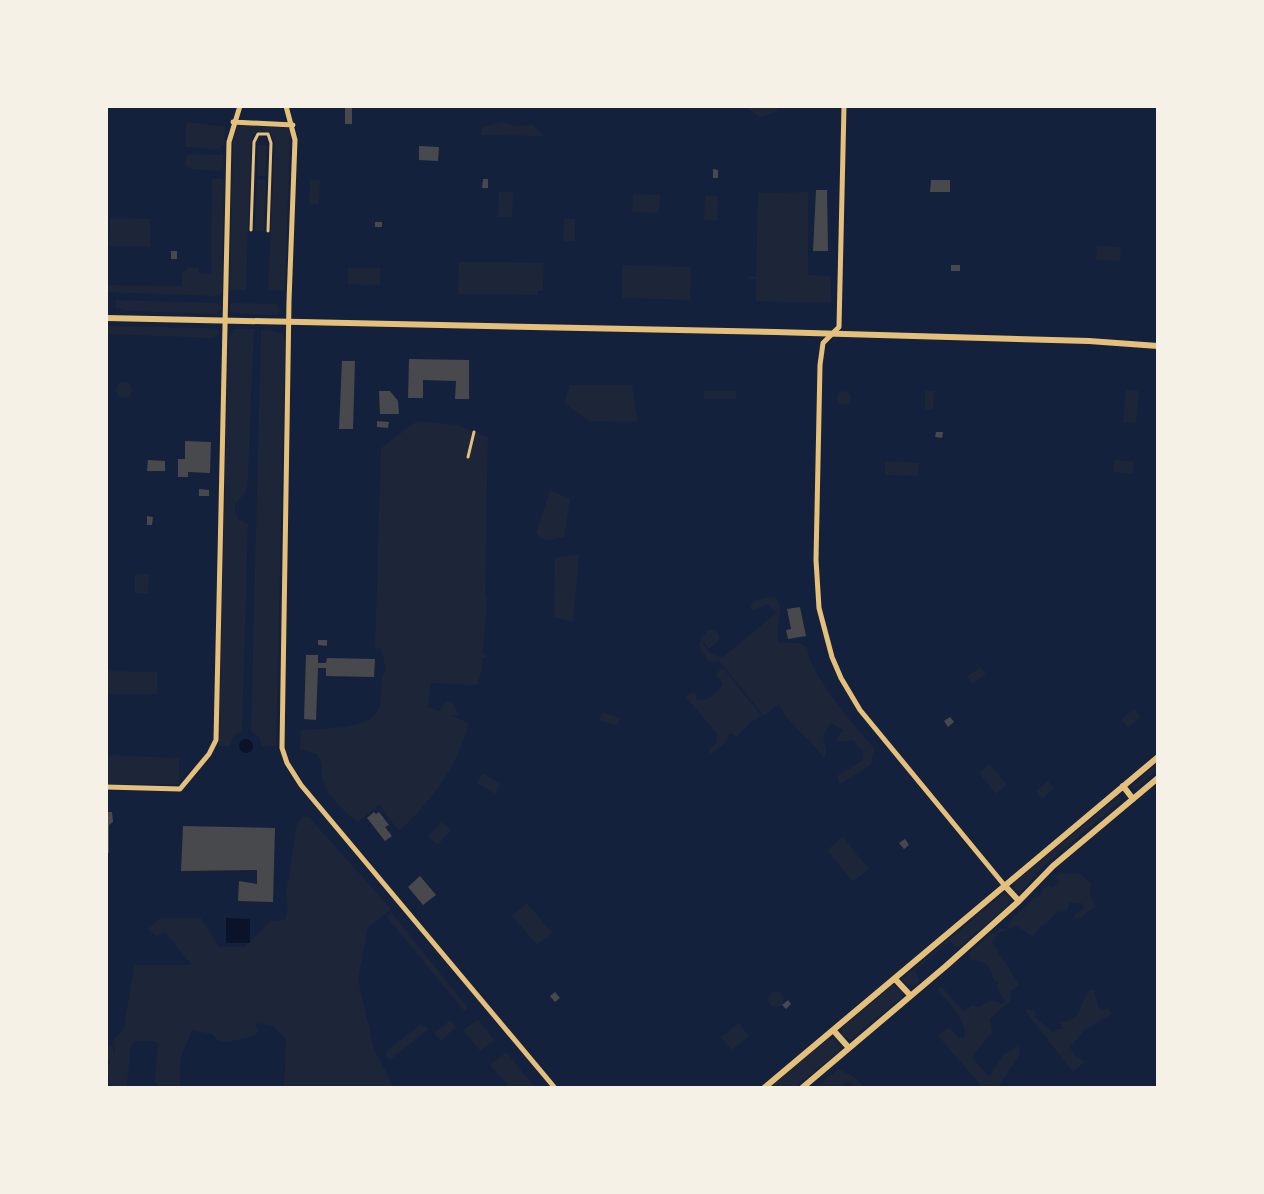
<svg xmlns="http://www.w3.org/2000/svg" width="1264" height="1194" viewBox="0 0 1264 1194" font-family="Georgia,serif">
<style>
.green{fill:#1d2539}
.water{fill:#0b132b}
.building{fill:#48494c}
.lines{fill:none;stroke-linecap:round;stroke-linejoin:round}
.pedestrian{stroke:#e5c07b;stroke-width:3}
.secondary{stroke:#e5c07b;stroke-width:5}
.primary{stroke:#e5c07b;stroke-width:6}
</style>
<rect width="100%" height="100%" fill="#14213d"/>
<path class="green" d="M746,107H778L776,112L760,117Z
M189,122L225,127L224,145L219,149L185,147L186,123Z
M504,122L515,126L533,125L544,136L481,135L482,127Z
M237,125L288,128L290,132L285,291L268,290L275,142L270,132L256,131L251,141L246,290H230L233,140Z
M258,145H267L265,176H257Z
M189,154L223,155L224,167L219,171L191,169L186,166V155Z
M212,179H222L224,184L222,293L216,296L107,292V285L182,286V273L189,267L199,268V274H211Z
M257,179L266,180L264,231H255Z
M310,180H320L319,204H309Z
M499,192H513L512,217H498Z
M808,192V275L831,276V303L756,301V280L745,277H756L758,193Z
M633,194L660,195L659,213L632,212Z
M705,196H718L717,221L704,220Z
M110,218L150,219V247L109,246Z
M564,218L575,219V241H563Z
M1097,246L1121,247L1120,261L1096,260Z
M459,262L544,263L543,291H538V295L458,294Z
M622,265L691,267L690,300L622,298Z
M348,268H380V285L348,284Z
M116,300L216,303L221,304L222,309L216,314L130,311L116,308Z
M232,303L276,304L281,311L276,315L231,313L229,306Z
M107,326L210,328L218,329L219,335L212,338L107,334Z
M234,329H254L248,472C248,477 248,483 247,488C242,502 229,500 238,519L248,524L242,731L233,736L230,746H219L228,339Z
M261,329L283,333L285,346L276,746H262L259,737L251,731Z
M116 390a8 8 0 1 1 16 0a8 8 0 1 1-16 0Z
M570,385H632L638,422L589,421L564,403Z
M1126,390L1139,391L1136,423L1123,422Z
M837 398a7 7 0 1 1 14 0a7 7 0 1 1-14 0Z
M704,391H736V399H704Z
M925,391H934L933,409H925Z
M417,421L457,425L488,437L485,597L487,598L483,653L487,657L483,658L478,685L431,683L428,707L439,711L446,701L452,702L460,716L449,715L469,723C457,768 432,800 399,831L379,805L358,822C341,809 317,788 322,764L317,754L300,749L301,730C323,728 376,731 380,704C382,690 380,679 386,668L381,649L375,648L381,448Z
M1115,460L1134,462L1133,474L1113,472Z
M885,461L919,463L918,476L885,475Z
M550,490L570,499L564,537L546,541L536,534Z
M579,554L573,622L554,617L555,558Z
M135,574H149L148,594L135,593Z
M775,596C787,612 773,626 779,643H799L807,647C809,674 856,727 874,748L871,765L840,784L838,779L839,774L862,761L864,754L853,740L837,742V737L843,730L831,723L823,735L826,751L824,759C812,739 787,725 779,704L764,716L722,664L716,659L718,661L709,662L700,648V640L710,653L722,658L776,613L768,604L754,610L750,608L754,601Z
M708,630H713L719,634V640L709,649L700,639Z
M722,667L762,716L751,722L736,737L732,733L728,735L726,742L710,755L709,749L716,743L717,734L686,697L691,692L696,693V699L703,700L712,697L723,684L715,675Z
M980,667L986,674L973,684L967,677Z
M107,671L157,672V694H107Z
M1134,709L1141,717L1128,728L1121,719Z
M602,712L620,718L617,726L599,720Z
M107,755L179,758V784H107Z
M1157,763V770L1136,789L1131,788Z
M990,764L1007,785L996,794L979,773Z
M483,773L500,784L495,794L477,783Z
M1048,781L1054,788L1042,799L1036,791Z
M1118,797H1121L1120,802L1047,863L1020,892L1014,890L1015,882Z
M302,816L309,817L391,909L368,928L358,979L374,1049L394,1087H284L286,1039L273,1026L255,1023L258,1031L254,1036L227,1042L217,1040L212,1034L192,1030L180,1060V1087H159L155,1082L158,1044L155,1041H134L130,1049L127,1087L110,1085L107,1069L110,1061L107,1060V1046H113V1054L115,1049L112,1042L124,1028L134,965H192L165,932L156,936L148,929L160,918H201L219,947H245L270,921L285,920L288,907L286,894L297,824Z
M441,822L451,830L438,845L428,837Z
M843,837L869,869L853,882L827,850Z
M1060,873L1080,874L1091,883L1090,895L1096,906L1079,919L1074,918L1075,914L1084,909L1082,903H1069L1067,911L1057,912L1045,925L1041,926L1033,937L1017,926L999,933L992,942L1019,985L1010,992L1011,1000L990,1019L992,1032L972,1057L989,1077L1004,1054L1019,1046L1020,1054L998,1087H982L938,1036L949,1027L959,1038H964C968,1022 948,1001 937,990L941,986L964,1012L972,1005L979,1007C987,1002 993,998 1002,1004L1005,1002L996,986L999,983L994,980C989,966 991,963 971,960L969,953L990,934L996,933L1000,928L1007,929C1014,910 1027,910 1033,897L1041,896L1043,889L1049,886L1052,888L1060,881L1055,877Z
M1004,893L1011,898L1007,907L961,945L956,947L950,941L915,971L920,980L916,985H908L901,980Z
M527,903L552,933L537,945L512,916Z
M391,912L468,1008L464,1011L387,917Z
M893,985L903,991L902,997L850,1040L841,1034L842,1028Z
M1089,990H1094L1098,1006L1102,1010L1108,1008L1111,1014L1085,1030L1070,1047L1074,1055L1085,1062L1073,1072L1026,1012V1009L1035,1011L1036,1018L1054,1033L1057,1029H1063L1060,1022C1083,1021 1078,1006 1089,990Z
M768 999a8 8 0 1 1 16 0a8 8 0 1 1-16 0Z
M478,1019L494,1040L480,1051L463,1030Z
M450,1020L456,1027L441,1041L434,1033Z
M739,1023L749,1036L732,1050L721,1037Z
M420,1025L430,1028L390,1060L387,1058V1050Z
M828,1039H835L842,1049L795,1087H770Z
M506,1052L535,1087H509L490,1065Z
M838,1069L853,1076L865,1087H855L848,1082L841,1087H817Z"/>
<path class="water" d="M239 746a7 7 0 1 1 14 0a7 7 0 1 1-14 0Z
M226,918L250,919V943H226Z"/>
<path class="building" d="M345,108H352V124H345Z
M419,146L439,147L438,161L419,160Z
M713,169L718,170V178H713Z
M483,179H488V188H482Z
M931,180H950V192H930Z
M816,190H827L828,251H813Z
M375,222H382V227H375Z
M171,251H177V259H171Z
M951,265H960V271H951Z
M409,359L469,360V399H455L456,381L423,380V398H408Z
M342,361H355L353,429H339Z
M379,391H390L398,401L399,414H380Z
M377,421L389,422L388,428L377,427Z
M936,432H943L942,438L935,437Z
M185,441L211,442L210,473L188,472V477H178V459H185Z
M148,460L165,461V471H147Z
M199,489L209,490V496H199Z
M147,516L153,517L152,525H147Z
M800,607L806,636L788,639L786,630L791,629L787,609Z
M318,640H327V646L318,645Z
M306,655H318V663H326L327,658L375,659L374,677L326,676V668H318L316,720L304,719Z
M950,717L954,722L948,727L944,721Z
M106,812H112L113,822L109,825V853H106Z
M374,812L376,814L379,812L389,825L385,827L392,836L385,841L367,818Z
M183,826L275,828L273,902L238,901L239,881L257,884V870L181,871Z
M905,839L909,845L904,849L899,843Z
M420,876L436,895L423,905L408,887Z
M555,992L560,998L555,1002L550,996Z
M788,1000L791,1004L786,1009L782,1005Z"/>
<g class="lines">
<path class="pedestrian" d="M251,230L254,142L258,134H268L271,143L268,231
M468,457L474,432"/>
<path class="secondary" d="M286,106L295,140L289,301L282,748L287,763L301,785L555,1088
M844,106L839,327L823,343L820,365L816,560L819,608L832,657L841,678L860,710L1005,886
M233,122L293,125
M106,787L180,789L209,754L216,740L229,142L240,106"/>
<path class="primary" d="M106,318L775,332L1089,341L1158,346
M1123,786L1133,799
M1005,886L1019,901
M895,979L910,995
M834,1031L849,1048
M764,1088L1158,757
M802,1088L946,966L1019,901L1053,866L1158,778"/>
</g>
<rect width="1264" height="1194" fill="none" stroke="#f6f1e7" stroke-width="216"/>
</svg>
